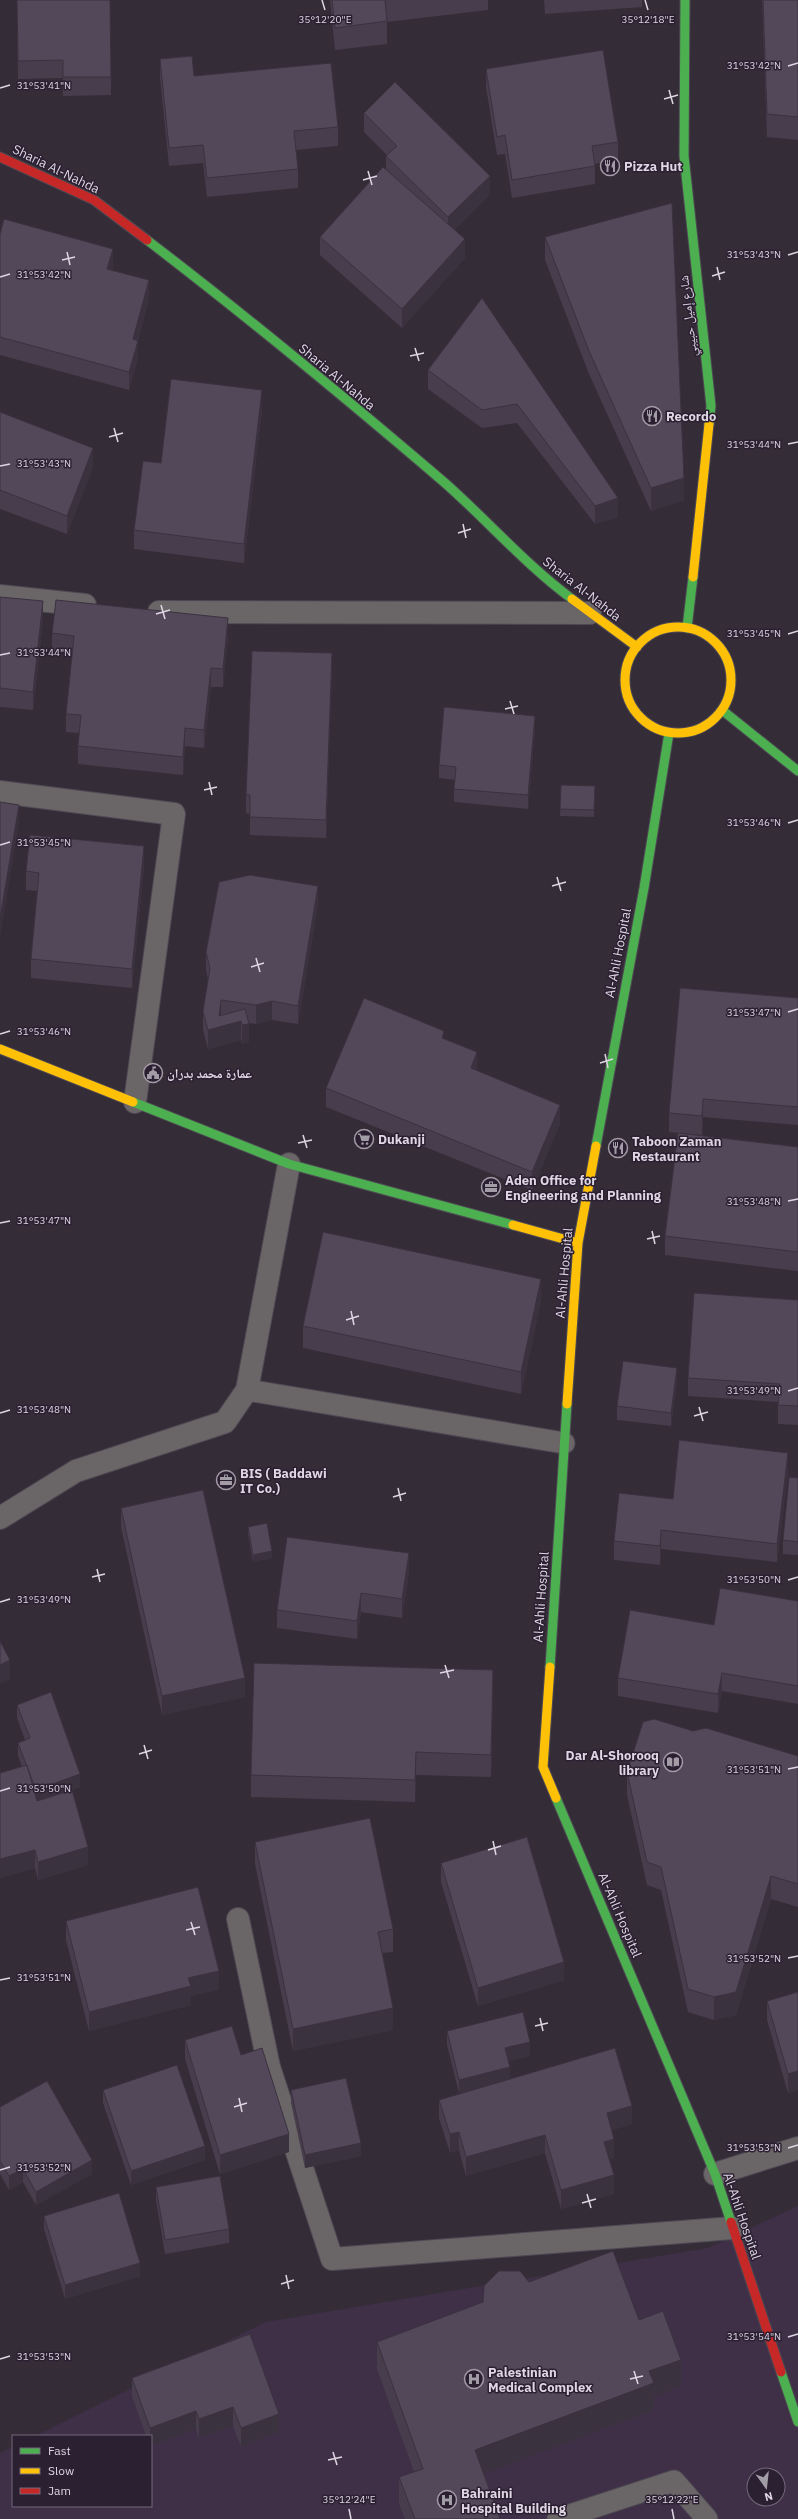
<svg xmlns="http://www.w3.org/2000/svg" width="798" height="2519" viewBox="0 0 798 2519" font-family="'IBM Plex Sans','Noto Naskh Arabic',sans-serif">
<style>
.built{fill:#3f3048;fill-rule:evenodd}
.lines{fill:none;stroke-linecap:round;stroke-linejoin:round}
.lane-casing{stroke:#4e4953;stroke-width:23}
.street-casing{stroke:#4e4953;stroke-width:24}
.fast-casing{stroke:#4e4953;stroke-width:11}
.slow-casing{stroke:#4e4953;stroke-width:11}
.jam-casing{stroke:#4e4953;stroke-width:11}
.lane{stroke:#6a6667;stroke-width:21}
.street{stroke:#6a6667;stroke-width:22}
.fast{stroke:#4caf50;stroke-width:9}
.slow{stroke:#ffc107;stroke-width:9}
.jam{stroke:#c62828;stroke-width:9}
.wall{fill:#473d4d}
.shaded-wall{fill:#3a323f}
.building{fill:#53475a;stroke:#3a323f}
.ticks{fill:none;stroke:#ded7e3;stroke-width:1.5}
.labels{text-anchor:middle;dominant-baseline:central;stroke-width:3;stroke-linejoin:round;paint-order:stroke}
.poi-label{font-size:13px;font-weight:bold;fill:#ded7e3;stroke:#2b1f32;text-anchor:start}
.street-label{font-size:13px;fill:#ded7e3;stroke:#2b1f32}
.ticks-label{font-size:10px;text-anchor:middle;fill:#ded7e3;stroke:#2b1f32;stroke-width:3;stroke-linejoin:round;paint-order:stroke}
</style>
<rect width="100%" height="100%" fill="#342d38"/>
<path class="built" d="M798,2206V2519H0V2453L13,2447V2506H151V2436H35L266,2322L708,2248ZM754,2475H778V2499H754Z"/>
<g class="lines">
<g class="lane-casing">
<path id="lane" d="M247,1390L564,1443
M558,2519L674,2481L707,2519"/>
</g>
<g class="street-casing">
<path id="street" d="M0,596L85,605
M159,612L590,613
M0,792L174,814L135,1102
M0,1518L76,1471L225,1422L247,1390L289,1164
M238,1919L269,2067L332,2259L733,2228
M715,2174L798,2148"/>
</g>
<g class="fast-casing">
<path id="fast" d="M685,0L684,156L711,406L709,424
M147,240C249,318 348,400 445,483C488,521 526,565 572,599
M687,628L693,577
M722,710L798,771
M133,1102L289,1164L513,1225
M596,1146L644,888L669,733
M550,1667L567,1404
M556,1798L715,2174L731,2222
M781,2372L798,2422"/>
</g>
<g class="slow-casing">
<path id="slow" d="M693,577L709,424
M572,599L637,647
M625 680a53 53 0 1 1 106 0a53 53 0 1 1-106 0Z
M0,1049L133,1102
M513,1225L578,1243
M567,1404L578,1243L596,1146
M550,1667L543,1767L556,1798"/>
</g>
<g class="jam-casing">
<path id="jam" d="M0,157L94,200L147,240
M731,2222L781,2372"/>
</g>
<use href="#lane" class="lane"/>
<use href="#street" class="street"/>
<use href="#fast" class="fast"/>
<use href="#slow" class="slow"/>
<use href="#jam" class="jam"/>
</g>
<path class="wall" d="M17,0L111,77V95L63,96V78L18,79Z
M330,0H488V10L387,22V44L335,50Z
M544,0H642V7L545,14Z
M762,0H798V140L767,137Z
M160,59L194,76L338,127V146L296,150L298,169V188L207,197L203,163L169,166L160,78Z
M486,69L618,142V160L595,164V184L512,198L505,154L497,155L486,87Z
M364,113L490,194L454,230L465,258L402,328L320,255V237L386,170V156L387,155L364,132Z
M0,234L113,267L112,270L149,299L138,341V359L129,390L0,355Z
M545,237L684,500L651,511L589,374L545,260Z
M482,298L618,517L595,524L517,423L482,428L428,389V370Z
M262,409L244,563L134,549V530L161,463Z
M0,412L93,467L67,534L0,509Z
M0,597L43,620L33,710L0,707Z
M52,633L228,636L223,687H211L204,748L185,746L183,775L78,764V746L79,733L66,732V714L72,654L52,652Z
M332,672L326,838L250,835V814L246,813V795Z
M535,729L528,809L454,802V789L455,780L439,778V765Z
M561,785L595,793L594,817L560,816Z
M144,865L132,988L31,978V959L37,891L26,890V871Z
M318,904L298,1024L272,1020L256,1024L249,1023V1042L242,1044L241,1040L208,1049L203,1030V1011L208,979L206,971V952Z
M798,998V1125L703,1117L702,1135L680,1133L798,1147V1271L665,1255V1236L678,1133L669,1132V1113Z
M444,1039L477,1070L560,1124L532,1190L326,1107V1088Z
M798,1300V1425L778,1424V1402L688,1396V1378Z
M541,1301L521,1394L303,1348V1326Z
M677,1381L671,1426L617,1420V1406Z
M788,1472L777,1562L661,1549L660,1565L614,1560V1541Z
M798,1478V1555L783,1554V1540Z
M121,1508L245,1697L162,1715L121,1527Z
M248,1527L272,1558L253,1562L248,1534Z
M409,1572L402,1618L361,1612L357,1639L277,1628V1610Z
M798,1601V1704L722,1691L718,1713L618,1696V1678Z
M493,1692L491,1777L416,1775L415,1802L251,1797V1775Z
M17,1705L80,1787L72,1790L88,1865L38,1880L35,1868L0,1878V1773L22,1767L18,1756V1743L25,1740L17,1718Z
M693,1731L798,1756V1907L771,1899L736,2015L714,2020L688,2012L661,1890L647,1885L627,1795V1772Z
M255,1842L393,1929V1952L382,1953L393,2030L293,2051L255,1864Z
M441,1863L564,1980L478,2006L441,1882Z
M66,1921L219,1989L191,1996V2005L89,2031L66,1940Z
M798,1992V2090L788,2093L767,2020V2001Z
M447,2031L530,2056L509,2061L510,2079L632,2124L612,2130L614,2158L609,2159L614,2194L561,2209L545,2153L466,2176L459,2150L450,2153L439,2118V2100L479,2088L459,2093L447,2045Z
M185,2040L241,2055L289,2152L220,2174L185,2059Z
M103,2090L205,2160L131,2185L103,2103Z
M291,2090L361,2156L305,2168L291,2103Z
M0,2107L92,2174L36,2205L23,2182L9,2190L0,2174Z
M156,2187L229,2229V2243L165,2254L156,2200Z
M44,2216L140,2276L65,2299L44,2229Z
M529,2282L639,2320L681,2387L654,2397V2410L484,2473L500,2519H405L399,2504V2477L414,2472L377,2369V2342L483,2302Z
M250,2334L279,2432L241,2447L233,2426L199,2438L196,2429L151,2446V2436H146L132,2396V2378Z"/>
<path class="shaded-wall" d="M490,176V194L448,236V217Z
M465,239V258L402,328V309Z
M113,249V267L107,288V269Z
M149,280V299L134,356L138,341V359L129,390V372L133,339Z
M262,390V409L244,563V544Z
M93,448V467L67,534V516Z
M684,478V500L651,511V488Z
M618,498V517L595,524V506Z
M43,601V620L33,710V692Z
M228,618V636L223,687V669Z
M332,653V672L326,838V820Z
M211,668V687L204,748V730Z
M535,716V729L528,809V795Z
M185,728V746L183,775V757Z
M19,805V824L0,938V919Z
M144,846V865L132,988V969Z
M318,886V904L298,1024V1006Z
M221,1000V1018L241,1021V1040L208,1049V1030L219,1016Z
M272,1001V1020L256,1024V1005Z
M249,1024V1042L242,1044V1025Z
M444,1031V1050L442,1038Z
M477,1052V1071L471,1068Z
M703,1099V1117L702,1135V1116Z
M560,1105V1124L532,1190V1172Z
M541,1279V1301L521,1394V1372Z
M677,1368V1381L671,1426V1413Z
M788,1453V1472L777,1562V1544Z
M661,1530V1549L660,1565V1546Z
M272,1551V1558L253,1562V1555Z
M409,1553V1572L402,1618V1599Z
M361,1593V1612L357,1639V1621Z
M10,1660V1679L0,1684V1665Z
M493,1670V1692L491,1777V1755Z
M722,1673V1691L718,1713V1694Z
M245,1678V1697L162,1715V1696Z
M416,1752V1775L415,1802V1780Z
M80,1774V1787L36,1804V1790Z
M88,1847V1865L38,1880V1862Z
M35,1850V1868L0,1878V1859Z
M771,1876V1899L736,2015L714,2020V1997Z
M564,1962V1980L478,2006V1988Z
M219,1971V1989L191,1996V2005L89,2031V2012L188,1978Z
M393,2008V2030L293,2051V2029Z
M530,2042V2056L505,2062V2048Z
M510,2067V2080L459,2093V2080Z
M798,2071V2090L788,2093V2074Z
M632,2106V2124L607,2132V2113Z
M459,2132V2150L450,2153V2134Z
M289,2134V2152L220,2174V2155Z
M545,2135V2153L466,2176V2157Z
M614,2139V2158L604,2160V2142Z
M361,2143V2156L305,2168V2155Z
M205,2146V2160L131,2185V2171Z
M92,2160V2174L36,2205V2192Z
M23,2169V2182L9,2190V2176Z
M614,2175V2194L561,2209V2190Z
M140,2263V2276L65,2299V2285Z
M681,2360V2387L654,2397V2410L475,2477V2450L649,2371Z
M233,2407V2426L199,2438V2419Z
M196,2411V2429L151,2446V2436H150V2428Z
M279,2414V2432L241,2447V2428Z"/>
<path class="building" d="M17,0H110L111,77H63V60L18,61Z
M332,0H386H385L387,21L335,28Z
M763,0H798V117L767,114Z
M603,50L618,142L592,146L595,166L512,180L505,135L497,137L486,69Z
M192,56L194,76L331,63L338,127L294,131L298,169L207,178L203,145L169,148L160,59Z
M395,82L490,176L448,217L386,156L397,146L364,113Z
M383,167L465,239L402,309L320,237Z
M672,203L684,478L651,488L589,351L545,237Z
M4,219L113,249L107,269L149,280L133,339L138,341L129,372L0,337V234Z
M482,298L618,498L595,506L517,404L482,410L428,370Z
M171,379L262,390L244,544L134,530L143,461L161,463Z
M0,412L93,448L67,516L0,490Z
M0,597L43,601L33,692L0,688Z
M56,600L228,618L223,669L211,668L204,730L185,728L183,757L78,746L81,715L66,714L74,636L52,633Z
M252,651L332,653L326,820L250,817V795H246Z
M444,707L535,716L528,795L454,789L456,767L439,765Z
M561,785L595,786L594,810L560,809Z
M0,802L19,805L0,919Z
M30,835L144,846L132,969L31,959L39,873L26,871Z
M250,875L318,886L298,1006L272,1001L256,1005L221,1000L219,1016L245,1009L249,1024L242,1025L241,1021L208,1030L203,1011L210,968L206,952L219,882Z
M680,988L798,998V1107L703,1099L702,1116L669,1113Z
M364,998L444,1031L442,1038L477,1052L471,1068L560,1105L532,1172L326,1088Z
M678,1133L798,1147V1252L665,1236Z
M323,1232L541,1279L521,1372L303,1326Z
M694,1293L798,1300V1406L778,1405L780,1384L688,1378Z
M623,1361L677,1368L671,1413L617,1406Z
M679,1440L788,1453L777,1544L661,1530L660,1546L614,1541L619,1493L673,1499Z
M789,1477L798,1478V1542L783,1540Z
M203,1490L245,1678L162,1696L121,1508Z
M267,1523L272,1551L253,1555L248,1527Z
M287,1537L409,1553L402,1599L361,1593L357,1621L277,1610Z
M720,1588L798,1601V1686L722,1673L718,1694L618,1678L630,1610L714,1625Z
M0,1641L10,1660L0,1665Z
M254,1663L493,1670L491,1755L416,1752L415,1780L251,1775Z
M51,1692L80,1774L36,1790L18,1743L30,1738L17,1705Z
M654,1719L693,1731L706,1728L798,1756V1884L771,1876L736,1992L714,1997L688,1989L661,1867L647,1862L627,1772L643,1722Z
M27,1765L37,1801L72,1790L88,1847L38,1862L35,1850L0,1859V1773Z
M370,1818L393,1929L378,1932L393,2008L293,2029L255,1842Z
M527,1837L564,1962L478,1988L441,1863Z
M198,1887L219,1971L188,1978L191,1986L89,2012L66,1921Z
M798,1992V2071L788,2074L767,2001Z
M523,2012L530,2042L505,2048L510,2067L459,2080L447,2031Z
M232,2026L241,2055L262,2048L289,2134L220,2155L185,2040Z
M615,2048L632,2106L607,2113L614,2139L604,2142L614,2175L561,2190L545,2135L466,2157L459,2132L450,2134L439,2100Z
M177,2065L205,2146L131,2171L103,2090Z
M346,2078L361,2143L305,2155L291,2090Z
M47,2081L92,2160L36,2192L23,2169L9,2176L0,2161V2107Z
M220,2176L229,2229L165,2240L156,2187Z
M119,2193L140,2263L65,2285L44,2216Z
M613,2251L639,2320L663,2311L681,2360L649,2371L654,2383L475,2450L500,2519H415L399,2477L423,2469L377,2342L483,2302L484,2286L499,2271H520L529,2282Z
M250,2334L279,2414L241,2428L233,2407L199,2419L196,2411L150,2428L132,2378Z"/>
<path class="ticks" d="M322,0L325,10M645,0L648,10M788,66L798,63M0,88L10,85M669,90L673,104M664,99L678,95M368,171L372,185M363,180L377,176M67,252L70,265M788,255L798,252M62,260L75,257M717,267L720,280M712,276L725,272M0,277L10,274M415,348L419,361M410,356L424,353M114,428L118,442M109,437L123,433M788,444L798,442M0,466L10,464M463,524L466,538M458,533L471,529M161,605L165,619M156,614L170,610M788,634L798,631M0,655L10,653M510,701L514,714M505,709L518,706M209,782L212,795M204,790L217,787M788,823L798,820M0,845L10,842M557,877L561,891M552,886L566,882M256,958L260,972M251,967L264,963M788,1012L798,1009M0,1034L10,1031M605,1054L608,1068M600,1063L613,1059M303,1135L307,1148M298,1143L312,1140M788,1201L798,1199M0,1223L10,1221M652,1231L655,1244M647,1239L660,1236M351,1311L354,1325M346,1320L359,1316M788,1391L798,1388M699,1407L703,1421M0,1413L10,1410M694,1416L708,1412M398,1488L401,1501M393,1497L406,1493M97,1569L100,1582M92,1577L105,1574M788,1580L798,1577M0,1602L10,1599M445,1665L449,1678M440,1673L454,1670M144,1745L148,1759M139,1754L152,1750M788,1769L798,1767M0,1791L10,1788M493,1841L496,1855M488,1850L501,1846M191,1922L195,1935M186,1930L200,1927M788,1958L798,1956M0,1980L10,1978M540,2018L543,2031M535,2026L548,2023M239,2098L242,2112M234,2107L247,2103M788,2148L798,2145M0,2170L10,2167M587,2194L591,2208M582,2203L596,2199M286,2275L289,2289M281,2284L294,2280M788,2337L798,2334M0,2359L10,2356M634,2371L638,2384M630,2379L643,2376M333,2452L337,2465M328,2460L342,2457M349,2509L351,2519M672,2509L674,2519"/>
<defs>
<g id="restaurant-ring" transform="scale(1)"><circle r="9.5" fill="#2b1f32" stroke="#a29ca7" stroke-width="1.5"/><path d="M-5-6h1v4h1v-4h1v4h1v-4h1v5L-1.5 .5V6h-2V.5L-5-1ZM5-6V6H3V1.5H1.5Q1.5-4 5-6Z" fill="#a29ca7"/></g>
<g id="civic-ring" transform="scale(1)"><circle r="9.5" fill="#2b1f32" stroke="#a29ca7" stroke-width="1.5"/><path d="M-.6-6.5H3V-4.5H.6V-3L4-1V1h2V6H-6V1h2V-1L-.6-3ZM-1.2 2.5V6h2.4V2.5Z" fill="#a29ca7"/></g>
<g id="supermarket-ring" transform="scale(1)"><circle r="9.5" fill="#2b1f32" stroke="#a29ca7" stroke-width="1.5"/><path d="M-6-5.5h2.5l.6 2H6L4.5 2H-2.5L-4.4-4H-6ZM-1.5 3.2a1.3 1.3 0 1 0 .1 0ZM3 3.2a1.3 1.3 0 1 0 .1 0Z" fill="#a29ca7"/></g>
<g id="office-ring" transform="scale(1)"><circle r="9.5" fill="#2b1f32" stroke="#a29ca7" stroke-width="1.5"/><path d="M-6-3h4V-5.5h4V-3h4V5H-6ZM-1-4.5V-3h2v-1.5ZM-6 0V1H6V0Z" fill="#a29ca7"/></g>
<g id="library-ring" transform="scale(1)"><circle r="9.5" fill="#2b1f32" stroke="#a29ca7" stroke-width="1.5"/><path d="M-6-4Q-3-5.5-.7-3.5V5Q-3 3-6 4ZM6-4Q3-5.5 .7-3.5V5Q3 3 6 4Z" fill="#a29ca7"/></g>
<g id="hospital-ring" transform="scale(1)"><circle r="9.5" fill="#2b1f32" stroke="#a29ca7" stroke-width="1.5"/><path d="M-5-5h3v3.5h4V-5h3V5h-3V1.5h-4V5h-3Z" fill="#a29ca7"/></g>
</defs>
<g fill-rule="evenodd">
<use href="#restaurant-ring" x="610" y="166"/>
<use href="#restaurant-ring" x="652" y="416"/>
<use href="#civic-ring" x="153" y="1073"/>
<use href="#supermarket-ring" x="364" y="1139"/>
<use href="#restaurant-ring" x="618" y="1148"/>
<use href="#office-ring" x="491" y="1187"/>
<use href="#office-ring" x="226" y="1480"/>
<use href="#library-ring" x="673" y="1762"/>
<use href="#hospital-ring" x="474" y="2379"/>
<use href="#hospital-ring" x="447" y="2500"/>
</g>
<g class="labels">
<g class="poi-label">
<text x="624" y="166">Pizza Hut</text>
<text x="666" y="416">Recordo</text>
<text x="167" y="1073">عمارة محمد بدران</text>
<text x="378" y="1139">Dukanji</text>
<text x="632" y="1141">Taboon Zaman<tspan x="632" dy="15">Restaurant</tspan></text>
<text x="505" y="1180">Aden Office for<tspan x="505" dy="15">Engineering and Planning</tspan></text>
<text x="240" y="1473">BIS ( Baddawi<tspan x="240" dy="15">IT Co.)</tspan></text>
<text x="659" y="1755" text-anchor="end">Dar Al-Shorooq<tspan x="659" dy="15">library</tspan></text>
<text x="488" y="2372">Palestinian<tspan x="488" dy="15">Medical Complex</tspan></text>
<text x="461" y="2493">Bahraini<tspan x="461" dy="15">Hospital Building</tspan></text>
</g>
<g class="street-label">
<text transform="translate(56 169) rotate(26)">Sharia Al-Nahda</text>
<text transform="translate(688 316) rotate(-96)">شارع إميل حبيبي</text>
<text transform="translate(337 377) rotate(40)">Sharia Al-Nahda</text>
<text transform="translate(582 589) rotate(38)">Sharia Al-Nahda</text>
<text transform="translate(618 953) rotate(-79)">Al-Ahli Hospital</text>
<text transform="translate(564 1273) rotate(-85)">Al-Ahli Hospital</text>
<text transform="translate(541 1597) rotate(-86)">Al-Ahli Hospital</text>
<text transform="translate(620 1915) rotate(67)">Al-Ahli Hospital</text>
<text transform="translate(742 2216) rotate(71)">Al-Ahli Hospital</text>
</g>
</g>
<g class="ticks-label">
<text x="325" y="23">35°12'20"E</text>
<text x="648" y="23">35°12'18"E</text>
<text x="754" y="69">31°53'42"N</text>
<text x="44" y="89">31°53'41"N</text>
<text x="754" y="258">31°53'43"N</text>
<text x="44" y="278">31°53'42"N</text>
<text x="754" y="448">31°53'44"N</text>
<text x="44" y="467">31°53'43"N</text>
<text x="754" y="637">31°53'45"N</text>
<text x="44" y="656">31°53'44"N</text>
<text x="754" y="826">31°53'46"N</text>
<text x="44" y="846">31°53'45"N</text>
<text x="754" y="1016">31°53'47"N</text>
<text x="44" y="1035">31°53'46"N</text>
<text x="754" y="1205">31°53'48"N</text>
<text x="44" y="1224">31°53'47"N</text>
<text x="754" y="1394">31°53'49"N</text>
<text x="44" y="1413">31°53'48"N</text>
<text x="754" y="1583">31°53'50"N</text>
<text x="44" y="1603">31°53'49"N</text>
<text x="754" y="1773">31°53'51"N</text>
<text x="44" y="1792">31°53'50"N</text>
<text x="754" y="1962">31°53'52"N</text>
<text x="44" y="1981">31°53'51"N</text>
<text x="754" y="2151">31°53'53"N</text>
<text x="44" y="2171">31°53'52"N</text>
<text x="754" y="2340">31°53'54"N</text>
<text x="44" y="2360">31°53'53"N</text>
<text x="349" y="2503">35°12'24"E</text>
<text x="672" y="2503">35°12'22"E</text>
</g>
<rect x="12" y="2435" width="140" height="72" fill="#2b1f32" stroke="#736979"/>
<rect x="20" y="2448" width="20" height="6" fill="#4caf50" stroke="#736979"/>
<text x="48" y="2455" font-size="12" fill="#ded7e3">Fast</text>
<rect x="20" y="2468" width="20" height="6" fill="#ffc107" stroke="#736979"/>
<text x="48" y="2475" font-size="12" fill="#ded7e3">Slow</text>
<rect x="20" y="2488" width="20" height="6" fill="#c62828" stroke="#736979"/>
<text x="48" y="2495" font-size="12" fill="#ded7e3">Jam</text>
<g transform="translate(766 2487) rotate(165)"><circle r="19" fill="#2b1f32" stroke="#736979"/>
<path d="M0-3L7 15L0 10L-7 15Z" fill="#a29ca7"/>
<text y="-6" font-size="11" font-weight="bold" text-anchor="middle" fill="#ded7e3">N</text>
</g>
</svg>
